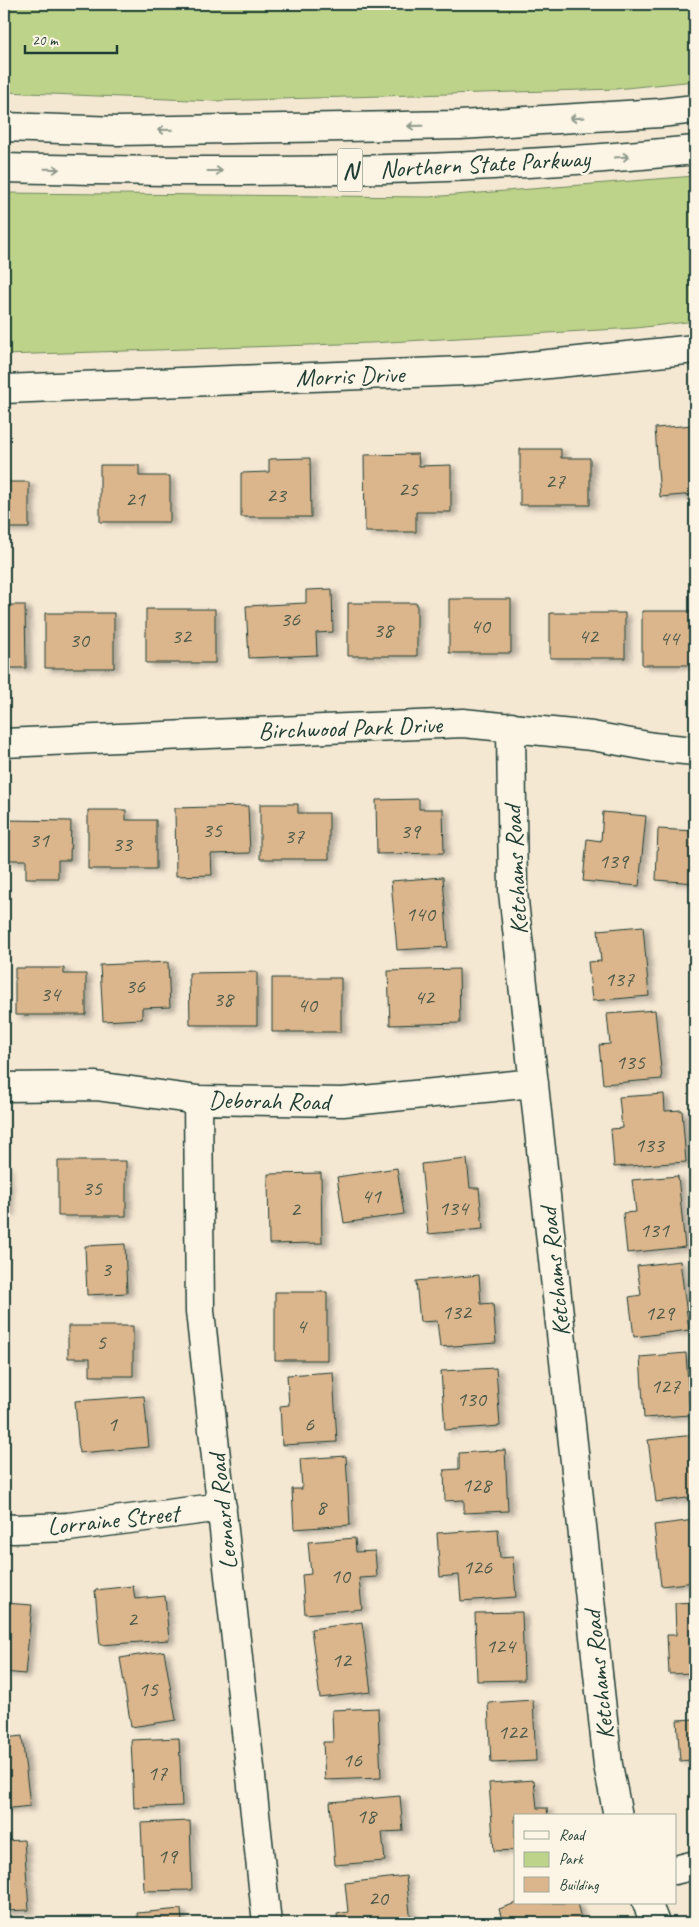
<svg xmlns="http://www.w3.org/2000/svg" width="699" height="1927" viewBox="0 0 699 1927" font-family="Caveat,sans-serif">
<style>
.green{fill:#bdd389;stroke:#6e885e}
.building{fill:#dbb58c;stroke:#1f3d34;filter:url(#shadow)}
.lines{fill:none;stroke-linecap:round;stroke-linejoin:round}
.street-casing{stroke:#1f3d34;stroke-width:31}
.highway-casing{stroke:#1f3d34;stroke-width:31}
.street{stroke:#fcf5e5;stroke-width:28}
.highway{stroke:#fcf5e5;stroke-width:28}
.oneway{stroke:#8e998c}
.labels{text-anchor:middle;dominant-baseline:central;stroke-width:5;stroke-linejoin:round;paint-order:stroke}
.number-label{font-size:22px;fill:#4e5b4a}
.shield{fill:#fcf5e5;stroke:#617469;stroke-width:1}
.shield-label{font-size:24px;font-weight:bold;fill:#1f3d34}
.street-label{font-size:25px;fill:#1f3d34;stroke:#fcf5e5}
</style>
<defs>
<filter id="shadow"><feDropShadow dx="5.5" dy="3" stdDeviation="2.5" flood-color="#0004"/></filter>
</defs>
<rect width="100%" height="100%" fill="#f5e8d3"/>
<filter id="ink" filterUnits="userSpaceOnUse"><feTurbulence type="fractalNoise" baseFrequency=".02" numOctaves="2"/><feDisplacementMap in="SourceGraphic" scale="10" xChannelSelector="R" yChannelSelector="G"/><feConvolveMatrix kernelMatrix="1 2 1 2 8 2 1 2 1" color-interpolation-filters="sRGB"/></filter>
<g filter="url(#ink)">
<path class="green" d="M4,4H695V81L616,89L214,101L4,92Z
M695,176V321L636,328L371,343L4,355V193L429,197Z"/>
<path class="building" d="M694,425L695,494L660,497L655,428Z
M520,449H561V458H590V505H520Z
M418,454L419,466L451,465V512H416V532H365L364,455Z
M310,458L311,517H241V473L269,472V459Z
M100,465H139V476H170V522H100Z
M4,482H29V528H4Z
M332,589L333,632L316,633L317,655L249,658L246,606L306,603V590Z
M449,599H511V653H449Z
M348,603H417V656H348Z
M4,605H25L26,668H4Z
M146,609H215V663H146Z
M642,611H695V665H642Z
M45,613H114V668H45Z
M550,613H625V658H550Z
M419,799V809H443L444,853L377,854L376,800Z
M260,804H298V813H329V859H260Z
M248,806L250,853L211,854L212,875L176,876L175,808Z
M88,810H126V820H156V869H88Z
M603,812L646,816L639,886L583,881L587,839L601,841Z
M6,820L71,821L70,860H58V878H26V860H6Z
M658,829L695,831V883L656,880Z
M443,877L448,947L397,950L391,881Z
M643,926L649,996L592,1001L588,962L601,961L598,930Z
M168,962L170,1007L142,1008V1019L103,1021L100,965Z
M15,968H64V974H86V1015H15Z
M459,969L460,1023L390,1025L388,971Z
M257,972V1025H190L189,973Z
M272,978H341V1032H272Z
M655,1010L662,1079L603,1084L599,1045L610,1044L607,1014Z
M664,1094L665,1111L682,1110L686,1162L614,1167L611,1129L622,1128L619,1097Z
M467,1159L470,1188H479L483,1229L428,1234L421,1164Z
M58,1161H126V1216H58Z
M4,1166H6L9,1212H4Z
M397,1168L404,1214L344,1223L337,1177Z
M321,1173L322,1243L269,1244L268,1174Z
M678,1176L685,1247L627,1253L623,1213L636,1212L632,1180Z
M125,1244L127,1293L87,1295L85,1246Z
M680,1261L689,1330L634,1337L629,1297L641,1295L637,1266Z
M479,1275L481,1304L493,1303L496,1343L440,1347L437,1321L420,1322L416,1281Z
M275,1292H327V1360H275Z
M68,1326H133V1376H90V1358H68Z
M686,1353L690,1415L644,1418L640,1357Z
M496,1368L500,1426L445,1430L441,1371Z
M333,1372L337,1442L282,1445L280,1406L289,1405L287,1375Z
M144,1396L149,1447L79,1453L75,1401Z
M694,1435L695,1497L656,1502L648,1440Z
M505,1450L508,1511L464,1513V1500L445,1501L444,1470L459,1469V1453Z
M346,1456L350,1525L294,1529L292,1489H302L300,1459Z
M695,1520V1582L661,1586L654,1525Z
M498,1529L500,1558L513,1557L516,1597L461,1601L459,1575L440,1577L437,1533Z
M355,1538L356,1552L375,1551L377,1577L359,1578L362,1609L305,1614L302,1575L311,1574L308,1542Z
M133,1586L135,1599L165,1596L169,1640L100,1645L95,1590Z
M695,1602V1673L669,1674L667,1635H676L675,1603Z
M4,1603L32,1605L25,1674L4,1672Z
M522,1612L524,1680L477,1681L475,1613Z
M362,1622L371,1692L320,1698L311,1629Z
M164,1651L176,1720L131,1727L120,1658Z
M692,1695H695V1789H694L691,1760L680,1761L677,1720L694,1719Z
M533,1700L536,1761L491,1763L488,1703Z
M378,1708L381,1778L325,1780L323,1742H333L332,1710Z
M22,1736L30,1806L4,1809V1738Z
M179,1738L182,1806L134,1808L131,1740Z
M534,1780L537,1808H547L548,1816H515V1850L494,1851L489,1783Z
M400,1796L403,1831L382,1832L385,1861L335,1865L330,1802Z
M190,1821L192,1890L144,1891L141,1823Z
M24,1840L29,1910L4,1911V1841Z
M406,1876L411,1923H338L337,1914L348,1912L345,1883Z
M516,1903H577L582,1923H503L499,1909Z
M181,1909L182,1923H138L137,1913Z"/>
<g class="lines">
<g class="street-casing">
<path id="street" d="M4,389L490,370L695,349
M511,727L513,892L608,1765L618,1816
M4,743L463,723L592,736L653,747L695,751
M4,1087L96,1086L198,1100L343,1102L534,1083
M198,1100L200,1311L267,1923
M4,1528L14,1529L68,1527L222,1507
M675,1870L695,1865
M647,1903L655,1923"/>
</g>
<g class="highway-casing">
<path id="highway" d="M4,127L118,131L460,125L660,113L695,109
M4,168C235,174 465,173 695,150"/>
</g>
<use href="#street" class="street"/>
<use href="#highway" class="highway"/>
</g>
<defs><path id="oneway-shaft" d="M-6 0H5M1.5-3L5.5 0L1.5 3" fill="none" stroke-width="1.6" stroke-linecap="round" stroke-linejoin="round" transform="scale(1.25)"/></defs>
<g class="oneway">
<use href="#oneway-shaft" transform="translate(577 118) rotate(176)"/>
<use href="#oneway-shaft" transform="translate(415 126) rotate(179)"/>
<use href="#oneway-shaft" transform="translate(165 130) rotate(179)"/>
<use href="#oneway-shaft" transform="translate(622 157) rotate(-4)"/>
<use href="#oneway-shaft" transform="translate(52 169) rotate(1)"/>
<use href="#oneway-shaft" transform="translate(215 171)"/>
</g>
</g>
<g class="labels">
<g class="number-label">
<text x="555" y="481">27</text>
<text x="408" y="489">25</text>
<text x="276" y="495">23</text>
<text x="135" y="499">21</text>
<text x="290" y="619">36</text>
<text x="480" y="626">40</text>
<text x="383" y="630">38</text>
<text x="181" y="636">32</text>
<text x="588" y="636">42</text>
<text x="669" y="638">44</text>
<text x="79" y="640">30</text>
<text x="212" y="830">35</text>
<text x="410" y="831">39</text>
<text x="294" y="836">37</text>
<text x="39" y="840">31</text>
<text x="122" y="844">33</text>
<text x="613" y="861">139</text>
<text x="420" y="914">140</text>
<text x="619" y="979">137</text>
<text x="135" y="986">36</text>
<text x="50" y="994">34</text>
<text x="424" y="997">42</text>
<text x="223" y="999">38</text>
<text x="307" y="1005">40</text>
<text x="630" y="1062">135</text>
<text x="649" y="1145">133</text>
<text x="92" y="1188">35</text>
<text x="371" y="1196">41</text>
<text x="453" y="1208">134</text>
<text x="295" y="1209">2</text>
<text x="654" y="1230">131</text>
<text x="106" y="1269">3</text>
<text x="456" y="1312">132</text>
<text x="659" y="1313">129</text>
<text x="301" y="1326">4</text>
<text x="101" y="1342">5</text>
<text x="665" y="1386">127</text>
<text x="471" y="1399">130</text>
<text x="112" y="1424">1</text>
<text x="309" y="1424">6</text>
<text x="476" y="1485">128</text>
<text x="321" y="1507">8</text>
<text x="477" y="1567">126</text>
<text x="340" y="1576">10</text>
<text x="132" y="1619">2</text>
<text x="500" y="1646">124</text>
<text x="341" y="1660">12</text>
<text x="148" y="1689">15</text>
<text x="512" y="1732">122</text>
<text x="352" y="1760">16</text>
<text x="157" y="1773">17</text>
<text x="366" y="1816">18</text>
<text x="167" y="1856">19</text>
<text x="378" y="1898">20</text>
</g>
<rect class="shield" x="337.5" y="148.5" width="25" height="43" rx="4"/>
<g class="shield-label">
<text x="350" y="170">N</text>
</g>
<g class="street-label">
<text transform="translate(485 164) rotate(-3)">Northern State Parkway</text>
<text transform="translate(350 376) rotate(-2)">Morris Drive</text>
<text transform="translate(350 728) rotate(-2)">Birchwood Park Drive</text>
<text transform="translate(516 870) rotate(-93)">Ketchams Road</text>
<text transform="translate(269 1101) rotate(1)">Deborah Road</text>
<text transform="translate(555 1272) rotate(-96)">Ketchams Road</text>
<text transform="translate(223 1512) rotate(-96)">Leonard Road</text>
<text transform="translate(113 1520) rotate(-6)">Lorraine Street</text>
<text transform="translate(599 1675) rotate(-96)">Ketchams Road</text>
</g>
</g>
<rect width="699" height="1927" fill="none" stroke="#fcf5e5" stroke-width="20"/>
<rect x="10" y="10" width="679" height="1907" fill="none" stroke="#1f3d34" stroke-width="2" filter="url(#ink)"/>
<rect x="514" y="1814" width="162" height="90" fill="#fcf5e5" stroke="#a4ab9e"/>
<rect x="524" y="1831" width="25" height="8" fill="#fcf5e5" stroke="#a4ab9e"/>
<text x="559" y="1840" font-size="15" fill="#1f3d34">Road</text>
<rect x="524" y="1852" width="25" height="15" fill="#bdd389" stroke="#a4ab9e"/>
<text x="559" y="1864" font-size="15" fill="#1f3d34">Park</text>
<rect x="524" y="1877" width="25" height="15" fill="#dbb58c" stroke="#a4ab9e"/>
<text x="559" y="1890" font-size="15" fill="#1f3d34">Building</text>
<path d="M25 45v8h92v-8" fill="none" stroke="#1f3d34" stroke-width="2.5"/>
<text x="32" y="45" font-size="15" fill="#1f3d34" stroke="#fcf5e5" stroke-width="4" paint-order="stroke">20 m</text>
</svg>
